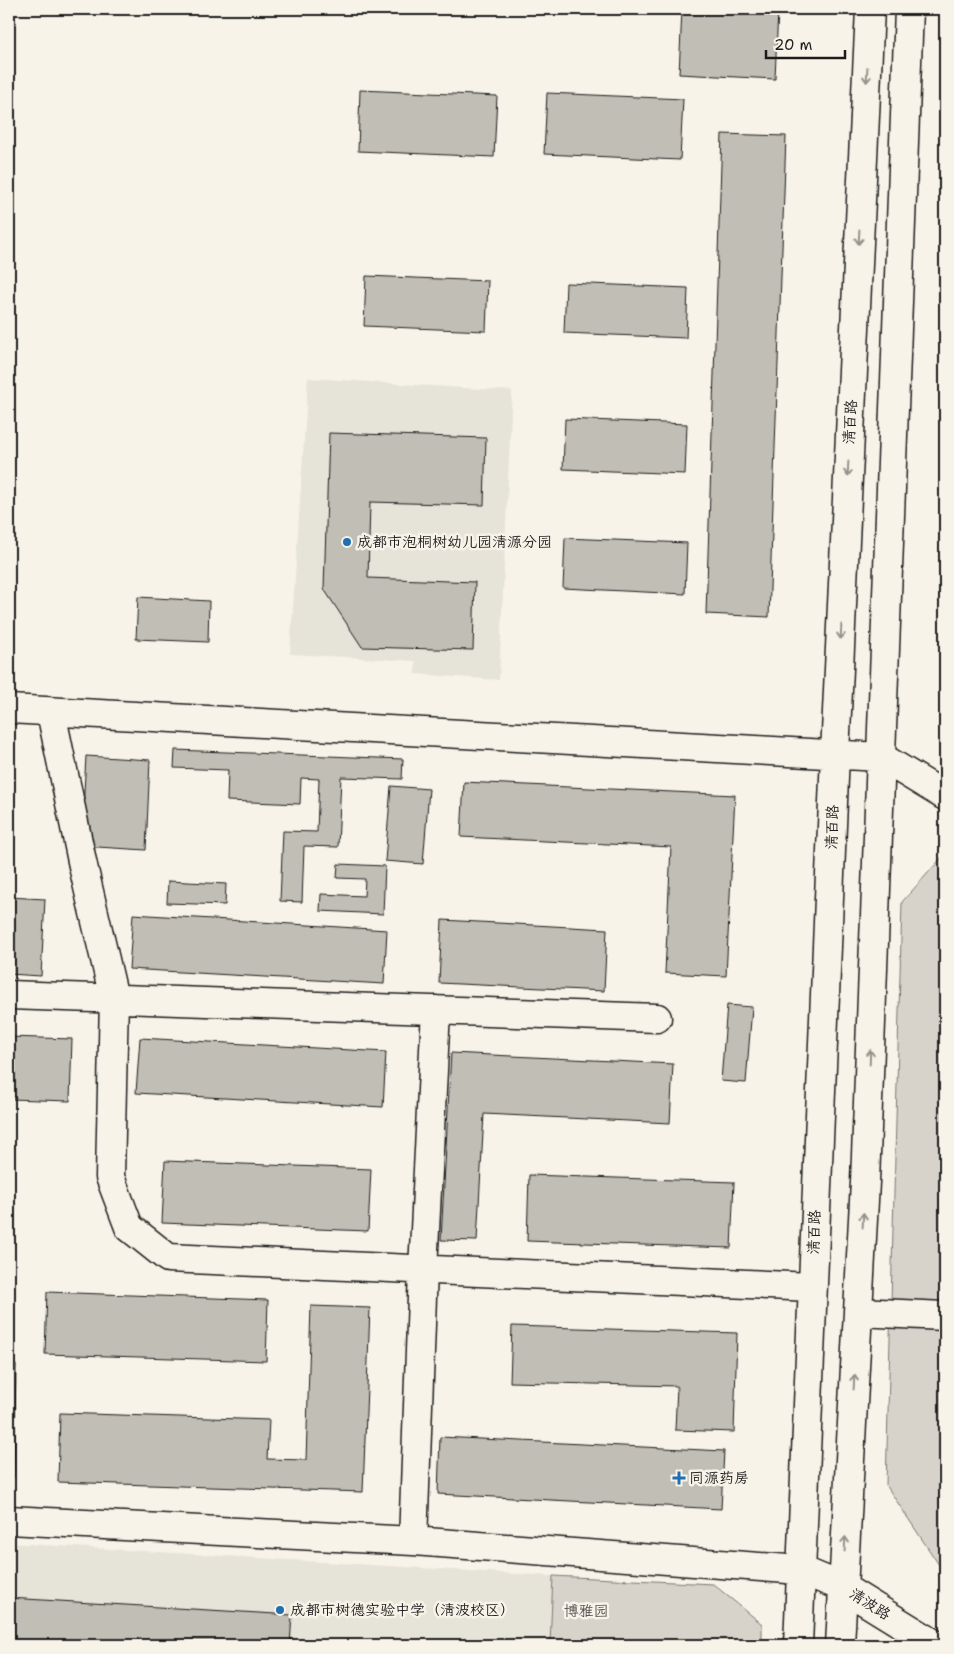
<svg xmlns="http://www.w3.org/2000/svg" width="954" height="1654" viewBox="0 0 954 1654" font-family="'Shantell Sans','LXGW WenKai TC',sans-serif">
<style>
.built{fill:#e6e3d9}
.green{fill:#d7d3cb;stroke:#7a7874}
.building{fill:#c0beb5;stroke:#1c1c1c}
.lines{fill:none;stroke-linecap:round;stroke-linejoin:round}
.minor-casing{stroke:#1c1c1c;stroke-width:31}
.minor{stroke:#f7f3e8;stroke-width:28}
.oneway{stroke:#94928c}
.poi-dot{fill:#1f6fb2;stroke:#f7f3e8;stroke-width:2}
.labels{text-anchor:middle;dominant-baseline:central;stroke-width:5;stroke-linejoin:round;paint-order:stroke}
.street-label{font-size:15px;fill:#1c1c1c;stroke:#f7f3e8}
.poi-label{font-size:15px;fill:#1c1c1c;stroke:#f7f3e8;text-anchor:start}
.park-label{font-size:15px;fill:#545351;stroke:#f7f3e8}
</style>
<rect width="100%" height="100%" fill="#f7f3e8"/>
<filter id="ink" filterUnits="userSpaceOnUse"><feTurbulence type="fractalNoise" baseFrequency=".02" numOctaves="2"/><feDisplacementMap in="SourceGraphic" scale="10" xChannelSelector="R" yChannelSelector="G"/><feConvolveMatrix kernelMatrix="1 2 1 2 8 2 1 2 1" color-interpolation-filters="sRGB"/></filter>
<g filter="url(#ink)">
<path class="built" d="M308,378L512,391L499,680L415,674L416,661L290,654Z
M9,1543L553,1576L550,1645H9Z"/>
<path class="green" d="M945,854V1574L886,1485L902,902Z
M553,1576L713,1584L762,1624V1645H550Z"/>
<path class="building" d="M682,9H778L775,79L679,74Z
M360,90L497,96L494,157L358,151Z
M547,93L683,99L680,160L544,154Z
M722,134L786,136L769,617L706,614Z
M366,276L488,281L486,331L364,326Z
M566,283L688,288L686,338L564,333Z
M565,419L687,424L685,474L563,469Z
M329,433L486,438L484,505L370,502L368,578L475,582L473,650L362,647L324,589Z
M565,538L687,543L685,594L563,588Z
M138,597L209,601L208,642L136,639Z
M175,750L403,759L402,779L341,777L338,847L304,846L302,902L280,901L283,831L317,832L319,779L301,778L300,804L227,801L228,770L174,768Z
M86,756L150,760L146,850L81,846Z
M9,757H14L10,825H9Z
M464,782L735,795L726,976L665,973L671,847L461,837Z
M391,786L429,789L423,864L385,861Z
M338,864L385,866L383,914L320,911L321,894L364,896L365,879L337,878Z
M168,881L226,884L225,905L167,903Z
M9,897L45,899L41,976L9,974Z
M133,914L387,930L384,984L129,969Z
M442,920L607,929L604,991L439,983Z
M727,1005L752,1007L746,1083L721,1081Z
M9,1037L72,1039L70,1101L9,1099Z
M140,1038L386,1052L383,1107L136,1093Z
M451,1053L673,1064L670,1123L484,1114L477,1241L441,1240Z
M165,1161L371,1169L368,1231L162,1223Z
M529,1175L734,1182L731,1248L527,1241Z
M47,1292L268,1300L266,1361L45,1354Z
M311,1306L370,1308L363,1492L58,1482L60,1413L269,1420L267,1459L306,1460Z
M512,1326L737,1333L734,1432L675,1430L677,1386L510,1382Z
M9,1364L16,1365L14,1478H9Z
M440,1437L724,1451L721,1509L438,1494Z
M9,1598L292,1615L290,1645H9Z"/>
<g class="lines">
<g class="minor-casing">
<path id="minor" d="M9,709L881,757L945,796
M51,712L83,866L114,998L110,1177L129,1227L168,1258L812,1287
M9,995L657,1018
M858,1312L945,1316
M9,1520L413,1541L801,1570L842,1587L936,1645
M413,1541L423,1270L436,1010
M798,1645L835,754L870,9
M840,1645L865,1182L909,9"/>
</g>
<use href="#minor" class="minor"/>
</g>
<defs><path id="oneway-shaft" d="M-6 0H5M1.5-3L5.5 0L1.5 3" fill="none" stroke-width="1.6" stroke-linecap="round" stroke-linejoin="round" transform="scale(1.25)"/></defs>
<g class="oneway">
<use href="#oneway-shaft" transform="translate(867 75) rotate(93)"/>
<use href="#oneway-shaft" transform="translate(859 237) rotate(93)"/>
<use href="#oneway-shaft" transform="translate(848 469) rotate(93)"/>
<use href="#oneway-shaft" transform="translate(841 632) rotate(93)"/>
<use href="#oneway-shaft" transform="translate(870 1057) rotate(-88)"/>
<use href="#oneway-shaft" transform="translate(863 1220) rotate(-87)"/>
<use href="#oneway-shaft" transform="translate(854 1382) rotate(-87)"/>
<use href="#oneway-shaft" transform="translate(845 1544) rotate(-87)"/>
</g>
</g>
<g class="poi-dot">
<circle cx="347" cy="542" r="5"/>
<path d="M676.5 1470.5h5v5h5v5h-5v5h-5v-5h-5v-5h5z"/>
<circle cx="280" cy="1610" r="5"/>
</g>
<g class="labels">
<g class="street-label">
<text transform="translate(850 422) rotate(-87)">清百路</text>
<text transform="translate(832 827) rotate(-88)">清百路</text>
<text transform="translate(814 1232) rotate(-88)">清百路</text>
<text transform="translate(870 1604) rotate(32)">清波路</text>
</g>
<g class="poi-label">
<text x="357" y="542">成都市泡桐树幼儿园清源分园</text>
<text x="689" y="1478">同源药房</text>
<text x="290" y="1610">成都市树德实验中学（清波校区）</text>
</g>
<g class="park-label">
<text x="586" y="1611">博雅园</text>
</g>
</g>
<rect width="954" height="1654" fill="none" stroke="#f7f3e8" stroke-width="30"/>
<rect x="15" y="15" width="924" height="1624" fill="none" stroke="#1c1c1c" stroke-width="2" filter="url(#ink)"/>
<path d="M766 50v8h79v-8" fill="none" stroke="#1c1c1c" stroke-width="2.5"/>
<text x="774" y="50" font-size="15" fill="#1c1c1c" stroke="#f7f3e8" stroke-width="4" paint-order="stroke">20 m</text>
</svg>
